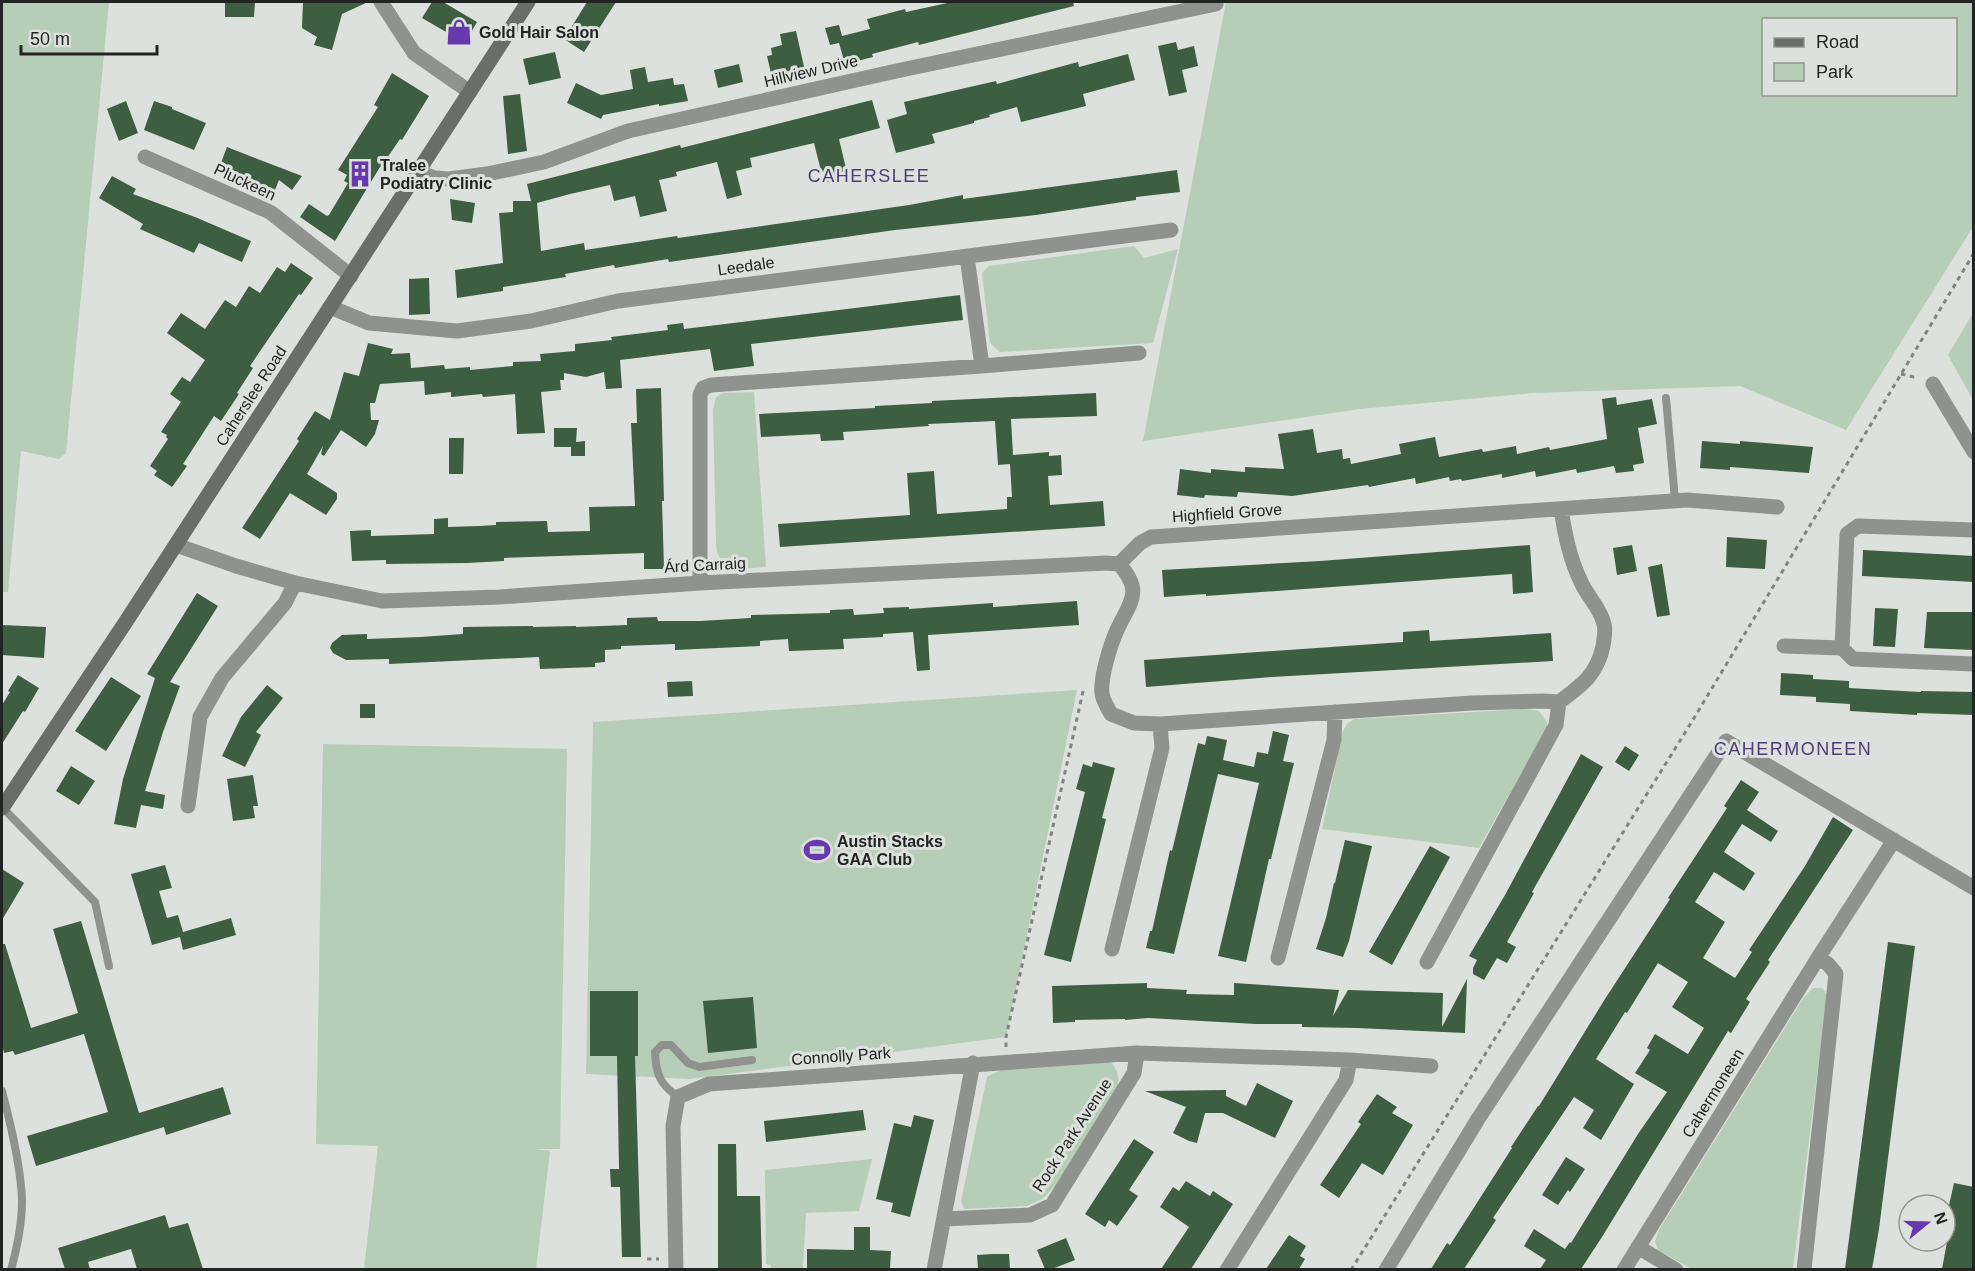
<svg xmlns="http://www.w3.org/2000/svg" width="1975" height="1271" viewBox="0 0 1975 1271" font-family="Helvetica,sans-serif">
<style>
.green{fill:#b6cdb8;fill-rule:evenodd}
.building{fill:#3d5e41}
.lines{fill:none;stroke-linecap:round;stroke-linejoin:round}
.path{stroke:#818481;stroke-width:3;stroke-dasharray:4.5 4.5;stroke-linecap:butt}
.service{stroke:#909290;stroke-width:8}
.minor{stroke:#909290;stroke-width:15}
.secondary{stroke:#6b6d6b;stroke-width:15}
.labels{text-anchor:middle;dominant-baseline:central;stroke-width:6;stroke-linejoin:round;paint-order:stroke}
.poi-label{font-size:16px;font-weight:bold;fill:#222423;stroke:#dde1dd;text-anchor:start}
.street-label{font-size:16px;fill:#222423;stroke:#dde1dd}
.neighbourhood-label{font-size:18px;letter-spacing:1.5px;fill:#503b77;stroke:#dde1dd}
</style>
<rect width="100%" height="100%" fill="#dde1dd"/>
<path class="green" d="M2,2H109L66,453L59,459L21,451L8,592H2Z
M1226,2H1973V227L1846,430L1740,386L1533,393L1360,409L1143,441ZM1764,20H1956V94H1764Z
M1134,246L1144,258L1178,249L1153,343L1000,352L990,343L982,273L989,266Z
M1973,313V400L1948,355Z
M754,392L766,567L735,569L723,564L717,552L716,543L713,410L716,397L723,393Z
M1077,690L1006,1037L690,1079L586,1074L593,722Z
M1526,709L1539,711L1547,722V728L1479,848L1322,829L1343,731L1347,724L1354,719Z
M323,744L567,749L560,1149H535L550,1151L536,1269H364L378,1146L316,1144Z
M1813,988H1823L1827,996L1793,1269H1692L1658,1250L1655,1241L1659,1230L1804,997Z
M1109,1060C1119,1071 1120,1078 1117,1092L1054,1187L1042,1199L1027,1206L964,1209L961,1201L987,1077C1015,1059 1075,1063 1109,1060Z
M872,1159L859,1211L806,1213L803,1269H771V1265L766,1264L765,1170Z"/>
<path class="building" d="M225,2H255L254,17H225Z
M303,2H368L342,14L332,50L314,45L317,37L302,28Z
M432,2H443L477,22L465,43L422,18Z
M587,2H616L584,52L564,39Z
M952,2H1073L1074,6L919,45L918,42L872,54L873,57L845,64L839,43L830,45L825,28L839,25L842,36L870,29L867,19L905,9L906,12Z
M796,31L805,71L772,78L767,56L772,55L771,48L782,45L780,34Z
M1176,42L1178,50L1194,46L1198,66L1182,70L1187,92L1169,96L1158,46Z
M555,52L561,78L529,85L523,59Z
M1128,54L1135,80L1083,94L1086,106L1021,122L1017,107L989,115L990,117L974,121V123L932,134L935,143L896,153L887,120L907,114L904,102L996,81L997,84L1078,62L1079,67Z
M739,64L743,82L718,88L714,70Z
M645,67L648,82L673,78L674,85L684,84L688,101L659,106V104L603,115L601,119L567,103L576,83L601,95L633,89L630,70Z
M392,73L429,96L402,140L400,139L381,167H380L335,241L300,217L309,204L327,216L329,215L348,183L344,181L347,175L338,170L378,107L374,105Z
M520,94L527,151L508,154L503,96Z
M872,100L880,128L839,139L848,177L824,183L814,143L750,158L752,167L736,171L742,195L727,199L717,162L676,172L677,176L659,180L667,211L640,217L635,196L614,201L610,185L570,194L537,203L541,251L584,243L585,250L677,236L678,238L909,205L963,195V199L1177,170L1180,192L1136,197V200L1036,215L895,230L669,262L668,259L615,268L614,265L565,274L566,277L503,287V291L457,298L455,270L503,263L499,213L513,212V201H531L527,184L680,145L681,148Z
M126,101L138,133L119,141L107,109Z
M154,101L172,107V109L206,123L194,150L144,130Z
M227,147L255,158L302,176L292,190L279,180L275,190L247,180L219,168Z
M112,176L136,189L133,194L195,217L251,241L242,262L199,243L194,253L140,229L143,224L99,198Z
M450,199L475,203L472,223L452,220Z
M291,263L313,278L301,295L299,294L250,366L253,368L237,393L239,394L221,421L214,416L183,464L187,466L172,487L154,475L157,471L150,466L168,439L166,437L167,435L161,432L181,402L170,394L182,377L190,382L205,360L167,333L181,313L205,329L225,300L236,307L249,286L260,293L277,267L285,272Z
M429,278L430,314L409,315V279Z
M960,295L963,320L751,344L754,366L714,371L710,349L620,360L622,388L606,389L604,372L586,377L564,373V380H560L561,390L541,392L545,433L517,434L515,394L483,397L482,394L451,397V392L425,395L424,381L380,384L375,403H370L371,420H379L375,434L366,447L341,430L324,456L321,454L323,446L307,474L337,493V499L326,515L290,493L260,539L242,528L299,441L297,439L315,411L330,420L344,372L359,376L368,343L393,349L391,354L410,353L411,368L444,365L445,369L470,367V370L513,366V362L541,361L540,354L575,351V344L612,340L611,337L668,330L667,325L683,323L684,329Z
M661,388L664,501H662L664,569H644V553L504,558V561L467,563L386,564V560L352,561L350,531L371,530V536L434,534V519L448,518V527L479,526L496,525V522L547,521L548,532L590,531L589,507L635,506L631,423H637L636,389Z
M1096,393L1097,416L1011,419L1013,455L1049,452V456L1061,455L1062,475L1048,476L1050,505L1103,501L1105,526L780,547L778,524L910,515L907,473L934,471L937,514L1007,509V497H1012L1010,464L998,465L995,421L928,424L929,426L843,432L844,440L821,441L820,434L761,437L759,414L875,408V406L932,403V401Z
M1616,397L1617,405L1652,399L1657,424L1638,428L1644,463L1633,465L1634,471L1616,473L1614,466L1577,473L1576,469L1536,477L1535,471L1502,478V474L1462,481L1461,479L1450,481L1449,477L1416,484L1415,478L1369,487L1368,485L1292,496L1238,492L1237,497L1205,495L1204,498L1177,495L1180,469L1211,473V469L1245,472V467L1284,469L1278,434L1313,429L1317,453L1342,449L1343,459L1350,458L1351,464L1401,454L1399,444L1435,437L1439,457L1482,449L1483,452L1516,446L1517,454L1549,447L1550,450L1607,439L1602,399Z
M554,428H577L576,442L585,441V456H571V447H554Z
M449,438H464L463,474H449Z
M1702,441L1740,444V441L1813,447L1809,473L1730,467V470L1700,468Z
M1727,537L1767,540L1765,569L1726,567Z
M1530,545L1533,592L1513,594L1512,574L1206,596V594L1164,597L1162,570L1320,561Z
M1632,545L1637,571L1617,575L1613,548Z
M1863,550L1974,556V582L1862,576Z
M1662,564L1670,615L1657,617L1648,567Z
M197,593L218,606L170,682L180,686L163,732L145,791L165,795L163,809L141,805L136,828L114,824L123,779L155,678L147,674Z
M1077,601L1079,625L928,635L930,670L917,671L913,632L883,634V637L843,639L844,649L789,651L788,639L760,641V646L675,650V644L621,646V649L605,650V662L595,663V667L540,669L539,657L389,664V659L346,660L333,653L330,648L332,643L342,635L367,634V639L421,637L463,634V627L533,626V627L576,626V627L627,625V618L657,617L658,621H700L751,618V615L830,613V610L853,609L854,615L884,613L883,608L909,607V609L993,603V607Z
M1875,608L1898,609L1895,647L1873,646Z
M1927,612H1974V650L1924,648Z
M2,625L46,627L44,658L2,655Z
M1429,630L1430,641L1551,633L1553,661L1272,677L1146,687L1144,660L1403,642V632Z
M1781,673L1813,675V679L1849,681V688L1921,692V691L1974,692V715L1917,713V715L1850,711V704L1816,702V697L1780,695Z
M18,675L39,688L25,712L23,711L2,744V705L10,692L8,691Z
M111,677L141,696L106,751L75,731Z
M692,681L693,696L668,697L667,682Z
M267,685L283,698L256,732L261,735L245,767L222,756L241,717Z
M360,704H375V718H360Z
M1273,731L1289,735L1283,761L1294,763L1271,859H1269L1246,962L1218,956L1259,783L1218,774L1174,954L1146,948L1150,931H1152L1170,850L1172,851L1198,743L1205,745L1207,736L1227,740L1223,760L1254,767L1257,752L1268,754Z
M1625,746L1639,755L1629,771L1615,762Z
M1581,754L1603,767L1532,892L1534,893L1507,942L1516,947L1507,963L1497,958L1484,980L1473,974V968L1477,960L1469,956L1505,895Z
M1093,762L1115,768L1102,818L1106,819L1071,962L1044,955L1085,792L1076,789L1083,764L1092,767Z
M71,766L95,781L79,805L56,791Z
M253,775L258,806H253L255,818L233,821L227,779Z
M1741,780L1759,792L1747,810L1778,831L1771,842L1742,824L1724,852L1755,873L1744,891L1714,872L1695,902L1725,922L1703,958L1735,978L1752,952L1749,950L1805,866L1833,817L1853,830L1768,960L1770,962L1746,999L1750,1002L1731,1033L1728,1031L1602,1237L1581,1269H1540L1546,1260L1524,1246L1534,1229L1565,1249L1570,1242L1571,1243L1638,1134L1667,1092L1635,1073L1650,1050L1647,1048L1655,1034L1688,1054L1704,1028L1672,1007L1688,982L1658,963L1627,1013L1625,1012L1596,1059L1634,1084L1601,1140L1583,1128L1594,1110L1574,1097L1493,1218L1496,1220L1464,1269H1431L1447,1243L1450,1245L1512,1148L1511,1147L1538,1106H1539L1605,999L1670,899L1668,898L1727,808L1724,806Z
M1345,840L1372,846L1349,941L1343,957L1316,949L1326,918L1334,883H1335Z
M1430,846L1450,857L1392,965L1369,952Z
M165,865L172,888L159,891L167,918L178,915L183,932L231,918L236,935L183,950L180,937L152,945L131,874Z
M2,869L24,883L2,920Z
M81,921L139,1113L223,1087L231,1114L166,1135L164,1127L36,1166L27,1136L108,1112L84,1034L15,1055L13,1051L4,1053L2,1044V944H5L31,1028L78,1013L53,929Z
M1888,942L1915,946L1879,1229L1872,1269H1845Z
M1467,979L1465,1033L1357,1028L1302,1027V1024H1256L1148,1018L1125,1020V1019L1075,1020V1022L1053,1023L1052,986L1147,983V988L1187,990L1186,994L1234,995V983L1339,990L1333,1016L1348,990L1443,993L1442,1027Z
M590,991H638V1056H635L641,1257H622L620,1187H611L610,1169H619L617,1056H590Z
M753,997L757,1048L708,1053L703,1001Z
M1257,1083L1293,1101L1275,1138L1223,1113H1205L1197,1143L1189,1141L1173,1133L1186,1107L1145,1091L1226,1090V1096L1246,1106Z
M1377,1094L1397,1107L1392,1113L1413,1125L1383,1175L1362,1163L1339,1198L1320,1185L1361,1124L1358,1122Z
M863,1110L866,1130L766,1142L764,1121Z
M914,1115L934,1120L910,1217L891,1212L893,1203L876,1199L894,1123L911,1127Z
M1134,1139L1154,1152L1129,1190L1138,1196L1117,1226L1109,1220L1105,1227L1085,1214Z
M718,1144H736L737,1196H760L762,1269H718Z
M1566,1157L1585,1169L1570,1192L1568,1190L1558,1205L1542,1195Z
M1186,1181L1210,1196L1213,1191L1233,1204L1191,1269H1161L1189,1227L1160,1207L1173,1187L1179,1191Z
M1954,1183L1974,1187V1269H1942L1949,1231L1945,1230V1223Z
M165,1215L169,1228L188,1223L203,1269H137L131,1249L88,1262L90,1269H65L58,1248Z
M854,1227H870V1250L891,1251L890,1269H817V1268H807V1249L854,1250Z
M1289,1235L1306,1246L1300,1256L1305,1259L1299,1269H1266Z
M1066,1238L1075,1260L1052,1269H1045L1037,1250Z
M993,1254H1009L1010,1269H978L977,1255Z"/>
<g class="lines">
<path class="path" d="M1901,374L1918,378
M1006,1047V1037L1084,687
M647,1259H659
M1351,1270L1691,723L1974,253"/>
<path class="service" d="M1666,398L1675,500
M2,807L95,902L109,966
M2,1091C11,1125 21,1166 22,1201C22,1223 17,1248 11,1270
M678,1097C660,1084 656,1075 655,1052L662,1045H671L688,1063L699,1067L752,1060"/>
<path class="minor" d="M381,2L414,53L470,92
M145,157L270,212L351,276
M418,172L435,178L449,179L487,174L544,162L628,131L901,70L1216,4
M967,257L982,366L1139,353
M330,307L369,323L457,331L531,321L618,301L1171,230
M1933,384L1974,452
M1974,530L1858,526L1847,534L1842,648L1853,659L1974,664
M176,545L236,566L295,583L382,601L499,597L700,583L1106,563L1119,564
M1119,564C1144,592 1130,602 1117,630C1111,643 1100,678 1102,693C1102,699 1108,708 1111,714L1134,723L1160,724L1472,703L1543,701L1559,702C1581,686 1597,675 1603,646C1604,639 1606,631 1604,624C1601,609 1588,597 1582,584C1570,560 1565,535 1561,509
M1119,564L1140,543L1151,537L1687,500L1777,507
M700,583V395L703,388L711,385L982,366
M1784,646L1842,648
M188,806L200,717L222,678L285,603L295,583
M1112,949L1162,748L1160,724
M1278,958L1334,740L1335,712
M1427,962L1556,725L1559,702
M944,1219L1030,1215L1052,1205L1134,1073L1137,1053
M1638,1247L1676,1270
M676,1270L673,1126L678,1097L709,1084L1137,1053L1350,1060L1431,1066
M934,1270L973,1063
M1227,1270L1346,1080L1350,1060
M1386,1270L1478,1119L1726,741L1974,888
M1624,1270L1818,958L1894,840
M1804,1270L1836,974L1828,964L1818,958"/>
<path class="secondary" d="M2,808L125,623L528,2"/>
</g>
<defs>
<g id="shop-bare" transform="scale(2.07)"><path d="M-5-2.5h2.3a2.7 3.5 0 0 1 5.4 0H5L5.5 6h-11ZM-1.5-2.5h3a1.5 2.3 0 0 0-3 0Z" fill="#6838af" stroke="#dde1dd" stroke-width="2.5" paint-order="stroke"/></g>
<g id="building-bare" transform="scale(2.07)"><path d="M-4-6H4V6H1V3H-1V6H-4ZM-2.5-4.3h1.7v1.8h-1.7ZM.8-4.3h1.7v1.8H.8ZM-2.5-1h1.7V.8h-1.7ZM.8-1h1.7V.8H.8Z" fill="#6838af" stroke="#dde1dd" stroke-width="2.5" paint-order="stroke"/></g>
<g id="stadium-bare" transform="scale(2.07)"><path d="M0-5a6.5 5 0 1 0 0 10a6.5 5 0 1 0 0-10ZM-3.5-1.8h7v3.6h-7Z" fill="#6838af" stroke="#dde1dd" stroke-width="2.5" paint-order="stroke"/></g>
</defs>
<g fill-rule="evenodd">
<use href="#shop-bare" x="459" y="32"/>
<use href="#building-bare" x="360" y="174"/>
<use href="#stadium-bare" x="817" y="850"/>
</g>
<g class="labels">
<g class="poi-label">
<text x="479" y="32">Gold Hair Salon</text>
<text x="380" y="165">Tralee<tspan x="380" dy="18">Podiatry Clinic</tspan></text>
<text x="837" y="841">Austin Stacks<tspan x="837" dy="18">GAA Club</tspan></text>
</g>
<g class="street-label">
<text transform="translate(811 71) rotate(-13)">Hillview Drive</text>
<text transform="translate(245 182) rotate(25)">Pluckeen</text>
<text transform="translate(746 266) rotate(-8)">Leedale</text>
<text transform="translate(251 396) rotate(-57)">Caherslee Road</text>
<text transform="translate(1227 513) rotate(-4)">Highfield Grove</text>
<text transform="translate(705 565) rotate(-3)">Árd Carraig</text>
<text transform="translate(841 1056) rotate(-4)">Connolly Park</text>
<text transform="translate(1713 1093) rotate(-58)">Cahermoneen</text>
<text transform="translate(1072 1135) rotate(-57)">Rock Park Avenue</text>
</g>
<g class="neighbourhood-label">
<text x="869" y="176">CAHERSLEE</text>
<text x="1793" y="749">CAHERMONEEN</text>
</g>
</g>
<rect width="1975" height="1271" fill="none" stroke="#222423" stroke-width="6"/>
<rect x="1762" y="18" width="195" height="78" fill="#dde1dd" stroke="#929593" stroke-width="1.5"/>
<rect x="1774" y="38" width="30" height="9" fill="#6b6d6b" stroke="#929593" stroke-width="1.5"/>
<text x="1816" y="48" font-size="18" fill="#222423">Road</text>
<rect x="1774" y="63" width="30" height="18" fill="#b6cdb8" stroke="#929593" stroke-width="1.5"/>
<text x="1816" y="78" font-size="18" fill="#222423">Park</text>
<g transform="translate(1927 1223) rotate(71)"><circle r="28" fill="#dde1dd" stroke="#929593" stroke-width="1.5"/>
<path d="M0-4.5L10 22L0 15L-10 22Z" fill="#6838af"/>
<text y="-9" font-size="16" font-weight="bold" text-anchor="middle" fill="#222423">N</text>
</g>
<path d="M21 45v9h136v-9" fill="none" stroke="#222423" stroke-width="3"/>
<text x="30" y="45" font-size="18" fill="#222423" stroke="#dde1dd" stroke-width="4.5" paint-order="stroke">50 m</text>
</svg>
